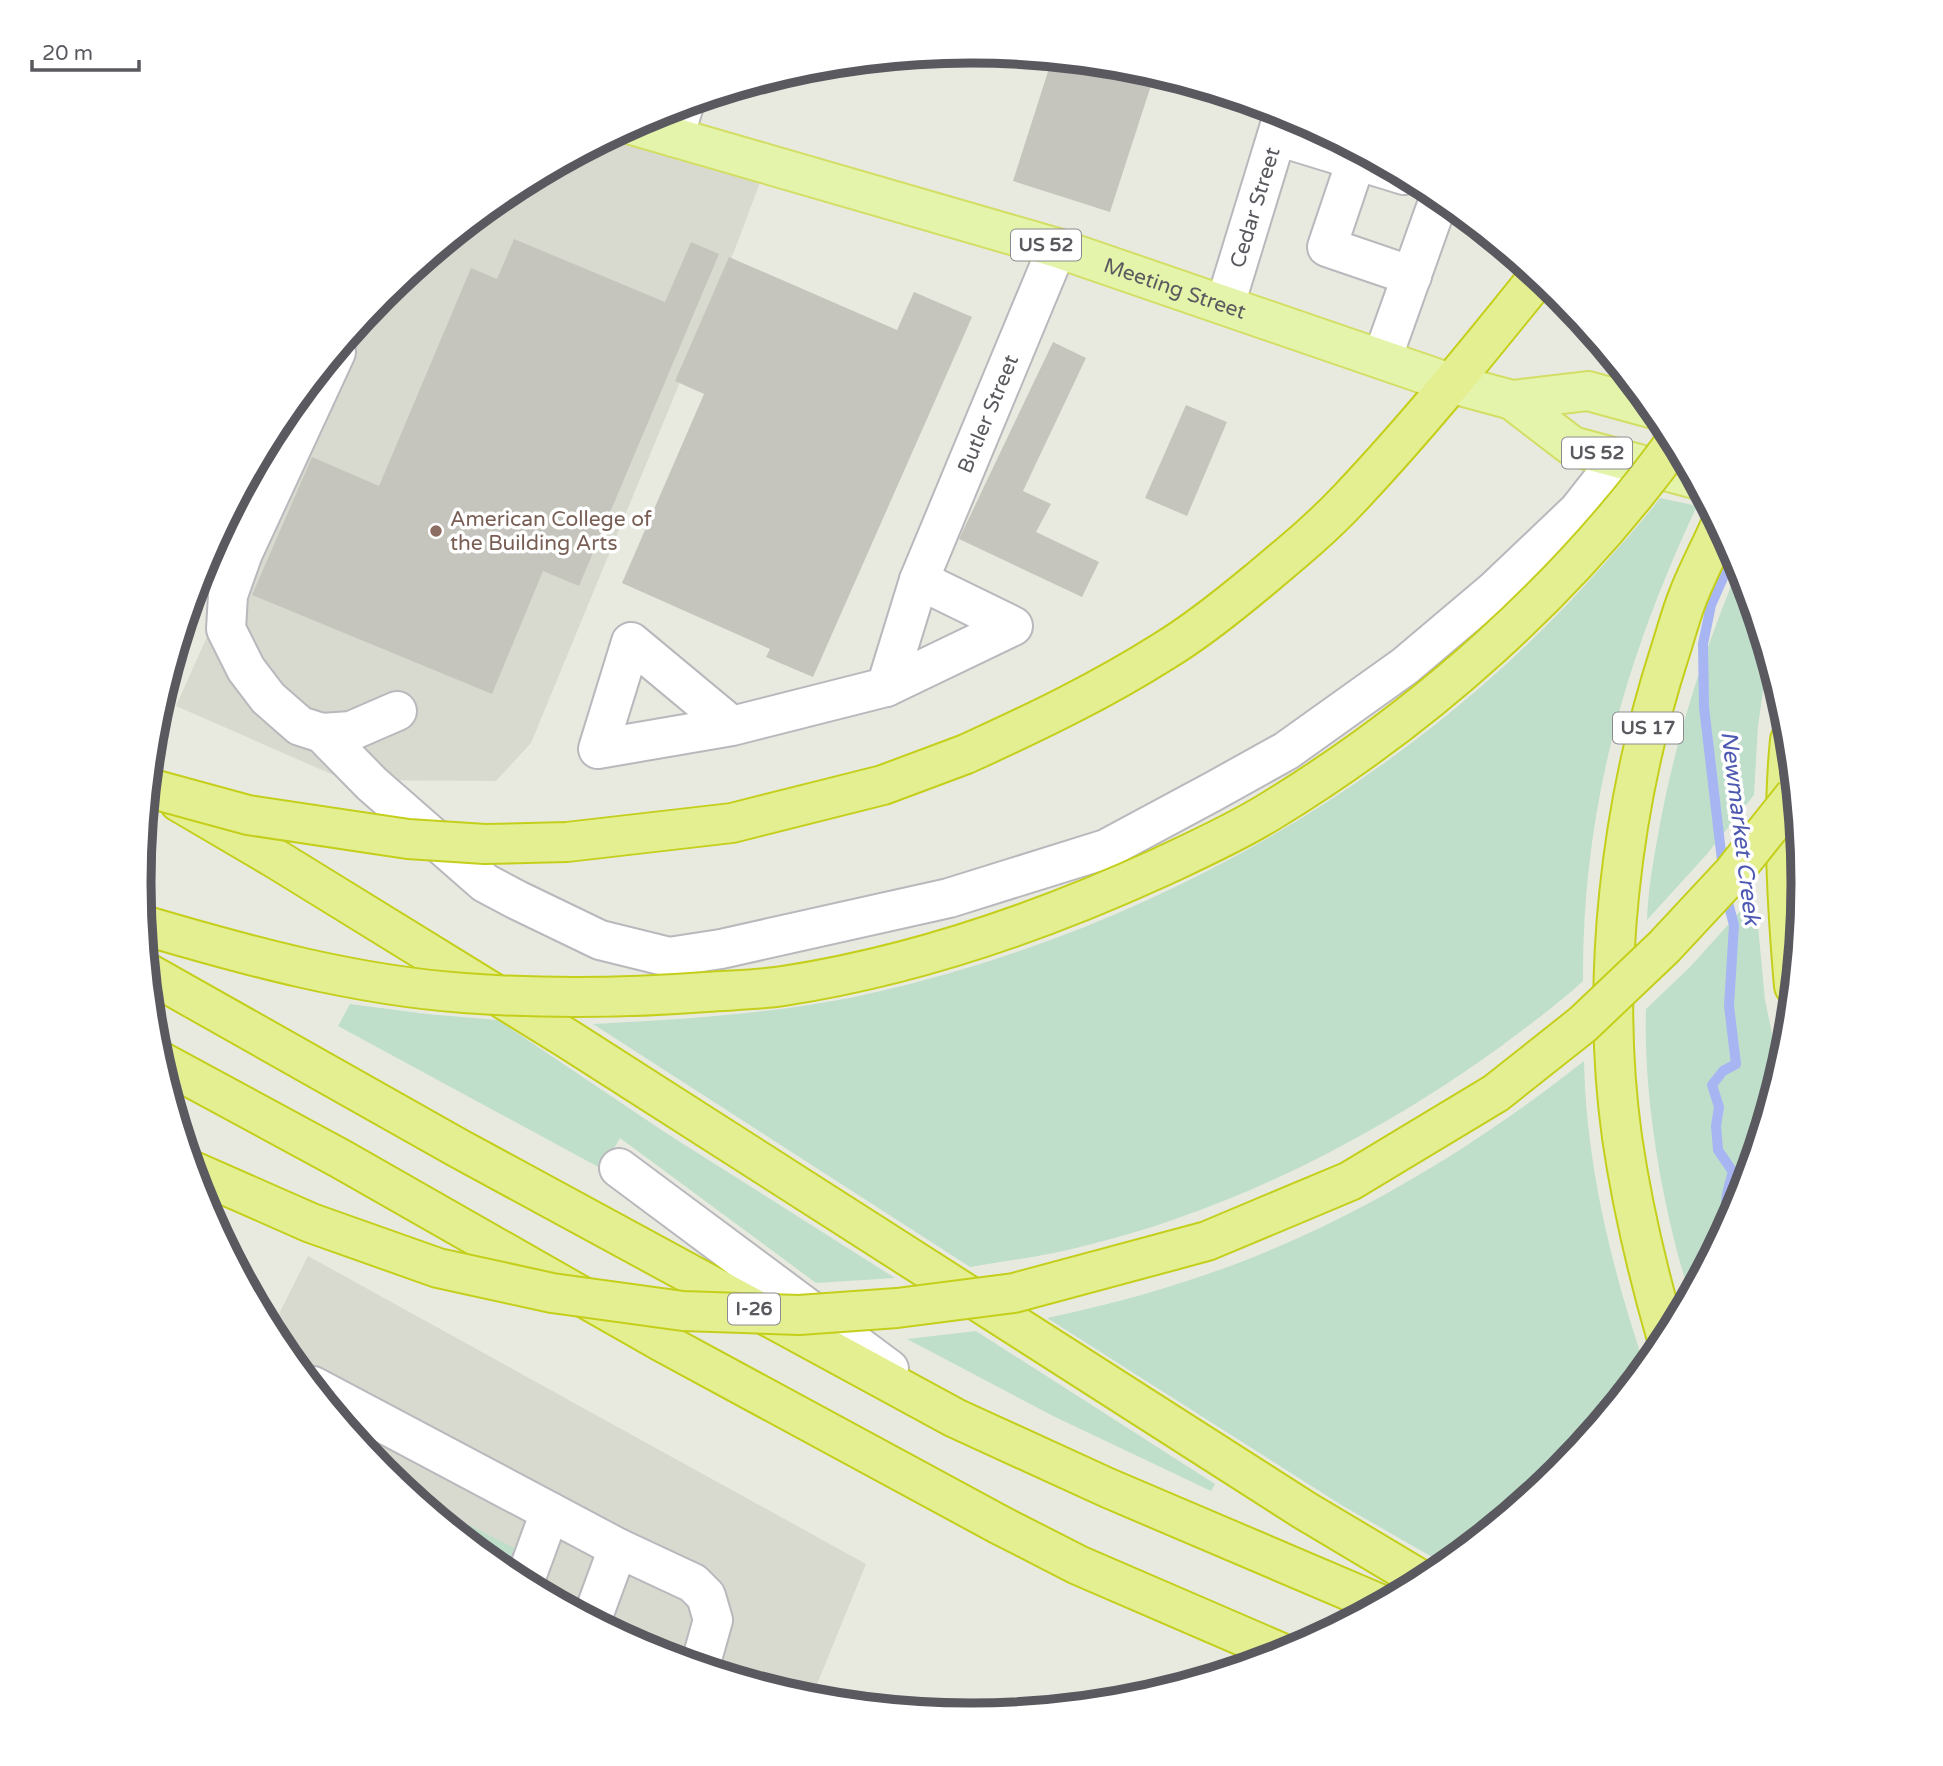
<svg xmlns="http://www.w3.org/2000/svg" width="1943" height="1766" viewBox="0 0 1943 1766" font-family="'Varela Round',sans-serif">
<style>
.education{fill:#d8dacf}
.green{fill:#bfdfcb}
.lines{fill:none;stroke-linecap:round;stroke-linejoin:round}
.stream{stroke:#a7b5f3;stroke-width:10}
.building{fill:#c5c5bd}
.minor-casing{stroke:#b8b8bd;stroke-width:42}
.major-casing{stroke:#d3de65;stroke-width:42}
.highway-casing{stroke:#c4cf1b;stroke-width:42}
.minor{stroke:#fff;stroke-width:38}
.major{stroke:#e5f4ab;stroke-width:38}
.highway{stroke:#e4ef92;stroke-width:38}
.highway-bridge-casing{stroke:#c4cf1b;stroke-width:42;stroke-linecap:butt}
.highway-bridge{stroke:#e4ef92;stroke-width:38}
.education-dot{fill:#8d6e63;stroke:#fff;stroke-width:2.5}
.labels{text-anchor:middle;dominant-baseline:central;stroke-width:7;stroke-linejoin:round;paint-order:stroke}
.shield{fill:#fff;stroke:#8b8b8f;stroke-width:2}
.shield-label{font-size:19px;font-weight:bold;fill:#59595f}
.street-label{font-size:21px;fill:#59595f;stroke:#fff}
.education-label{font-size:21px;fill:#785e54;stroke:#fff;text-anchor:start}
.water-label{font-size:23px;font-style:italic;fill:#4e59b2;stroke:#fff}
.rim{fill:none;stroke:#59595f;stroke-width:9}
</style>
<rect width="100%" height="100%" fill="#e8eae0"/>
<path class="education" d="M622,131L764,172L735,249L531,743L496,781L345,780L176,706L332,357L383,294L509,191Z
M308,1256L866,1564L811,1699L653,1652L509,1575L383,1471L279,1345L271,1330Z"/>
<path class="green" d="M1660,498L1697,506C1625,659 1582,810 1583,981C1557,1005 1528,1026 1500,1047C1377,1136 1229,1212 1080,1247C1044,1256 1007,1261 970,1267L593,1024C690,1019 787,1013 881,991C1157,926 1417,778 1604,564C1623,542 1643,521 1660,498Z
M1740,564L1768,656L1758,726L1754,795L1707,854L1647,920C1648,891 1653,862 1658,835C1675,739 1703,653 1740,564Z
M1755,895L1765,1000L1780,1072L1740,1202L1690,1296C1663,1211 1643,1098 1646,1009L1690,967Z
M350,1004L427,1014L498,1020L666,1133L895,1278L816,1283L620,1138L602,1169L338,1026Z
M1584,1061C1586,1166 1612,1269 1645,1367L1560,1472L1446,1565L1343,1506L1047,1318C1089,1309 1130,1299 1171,1286C1322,1240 1460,1159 1584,1061Z
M976,1331L1215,1484L1211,1491L1053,1416L907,1339Z
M413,1496L518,1550L508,1574Z"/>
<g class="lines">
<path class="stream" d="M1723,869L1704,707L1703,644L1711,605L1734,553
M1726,895L1734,925L1729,1006L1736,1064L1723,1071L1712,1085L1719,1107L1716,1126L1718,1150L1733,1172C1728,1189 1722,1204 1730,1221"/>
</g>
<path class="building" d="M1052,59L1134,67L1155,73L1110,212L1013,181Z
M514,239L665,302L691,242L719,254L579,586L543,571L492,694L252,595L312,457L379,486L471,268L497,279Z
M729,257L897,330L914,292L972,317L813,677L766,657L770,649L622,583L704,394L675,381Z
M1053,342L1086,358L1023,491L1051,504L1036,532L1099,562L1082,597L959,539Z
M1186,405L1227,422L1187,516L1145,498Z"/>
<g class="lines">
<g class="minor-casing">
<g id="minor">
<path d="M1277,136L1404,175"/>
<path d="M674,137L684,105"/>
<path d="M1356,161L1327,247L1412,276"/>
<path id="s1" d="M1225,305L1284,112"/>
<path d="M336,352L243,553L228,595L226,629L246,669L268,698L300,726L322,733L351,731L397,711"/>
<path d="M1382,359L1440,196"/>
<path d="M886,687L1013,626L919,580"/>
<path id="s2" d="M732,726L631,642L598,749L732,726L886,687L919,580L1057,248"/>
<path d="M322,733L372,784L485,883L517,900L600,940L669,957L721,949L949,898L1106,849L1214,791L1286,751L1405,666L1495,590L1578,511L1619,459"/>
<path d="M619,1168L889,1369"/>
<path d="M313,1386L618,1548L693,1583L706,1596L713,1620L700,1666"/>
<path d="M524,1583L550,1512"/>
<path d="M592,1619L618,1548"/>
</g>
</g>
<g class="major-casing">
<g id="major">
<path id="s3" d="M632,125L1057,248L1453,384L1512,400L1572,446L1695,479"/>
<path d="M1512,400L1588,391L1654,409"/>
</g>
</g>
<g class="highway-casing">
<path id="highway" d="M1790,740C1782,821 1787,904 1794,986
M966,754C1034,723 1101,691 1164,651C1197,631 1228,606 1258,581C1289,555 1321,529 1349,499C1416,428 1477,353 1538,277
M179,802L276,859L568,1039L1304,1510L1423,1581
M148,973L458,1148L955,1418L1108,1488L1380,1604
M160,1061L341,1159L662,1342L998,1524L1078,1565L1284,1654
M1667,1339C1648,1273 1632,1206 1622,1137C1600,979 1621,805 1669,655C1676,634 1681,613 1689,594C1698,571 1710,549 1720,526"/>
</g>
<use href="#minor" class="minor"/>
<use href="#major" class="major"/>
<use href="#highway" class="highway"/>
<g class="highway-bridge-casing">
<path id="highway-bridge" d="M149,788L248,815L408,839L485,844L567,842L732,823L883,785L966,754
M143,925C248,956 354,985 464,993C544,999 625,998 706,992C731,990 758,990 783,986C914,966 1041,922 1161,867C1197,850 1235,833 1269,812C1425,717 1568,590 1675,442
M193,1171L311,1223L438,1268L552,1293L683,1311L799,1315L897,1308L1014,1293L1207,1241L1350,1181L1496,1093L1583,1024L1664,947L1732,874L1795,795"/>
</g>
<use href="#highway-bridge" class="highway-bridge"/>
</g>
<circle class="education-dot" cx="436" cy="531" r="7"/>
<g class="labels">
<g class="shield">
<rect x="1011" y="229.5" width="70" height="31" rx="5"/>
<rect x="1562" y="437.5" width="70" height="31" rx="5"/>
<rect x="1613" y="712.5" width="70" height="31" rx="5"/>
<rect x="728" y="1293.5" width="52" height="31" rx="5"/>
</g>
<g class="shield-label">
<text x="1046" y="245">US 52</text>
<text x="1597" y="453">US 52</text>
<text x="1648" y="728">US 17</text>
<text x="754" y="1309">I-26</text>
</g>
<g class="street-label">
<text stroke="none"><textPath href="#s1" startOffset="102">Cedar Street</textPath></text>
<text stroke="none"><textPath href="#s3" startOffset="567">Meeting Street</textPath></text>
<text stroke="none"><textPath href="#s2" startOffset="830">Butler Street</textPath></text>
</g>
<g class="education-label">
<text x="450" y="519">American College of<tspan x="450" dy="24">the Building Arts</tspan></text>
</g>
<g class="water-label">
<text transform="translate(1740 828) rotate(83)">Newmarket Creek</text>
</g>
</g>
<path d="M0 0H1943V1766H0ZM151 883a820 820 0 1 1 1640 0a820 820 0 1 1-1640 0Z" fill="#fff" fill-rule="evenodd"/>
<path class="rim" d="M151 883a820 820 0 1 1 1640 0a820 820 0 1 1-1640 0Z"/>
<path d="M32 60v10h107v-10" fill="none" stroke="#59595f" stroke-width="3.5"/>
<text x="42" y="60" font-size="21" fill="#59595f" stroke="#ffffff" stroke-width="5" paint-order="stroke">20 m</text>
</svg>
